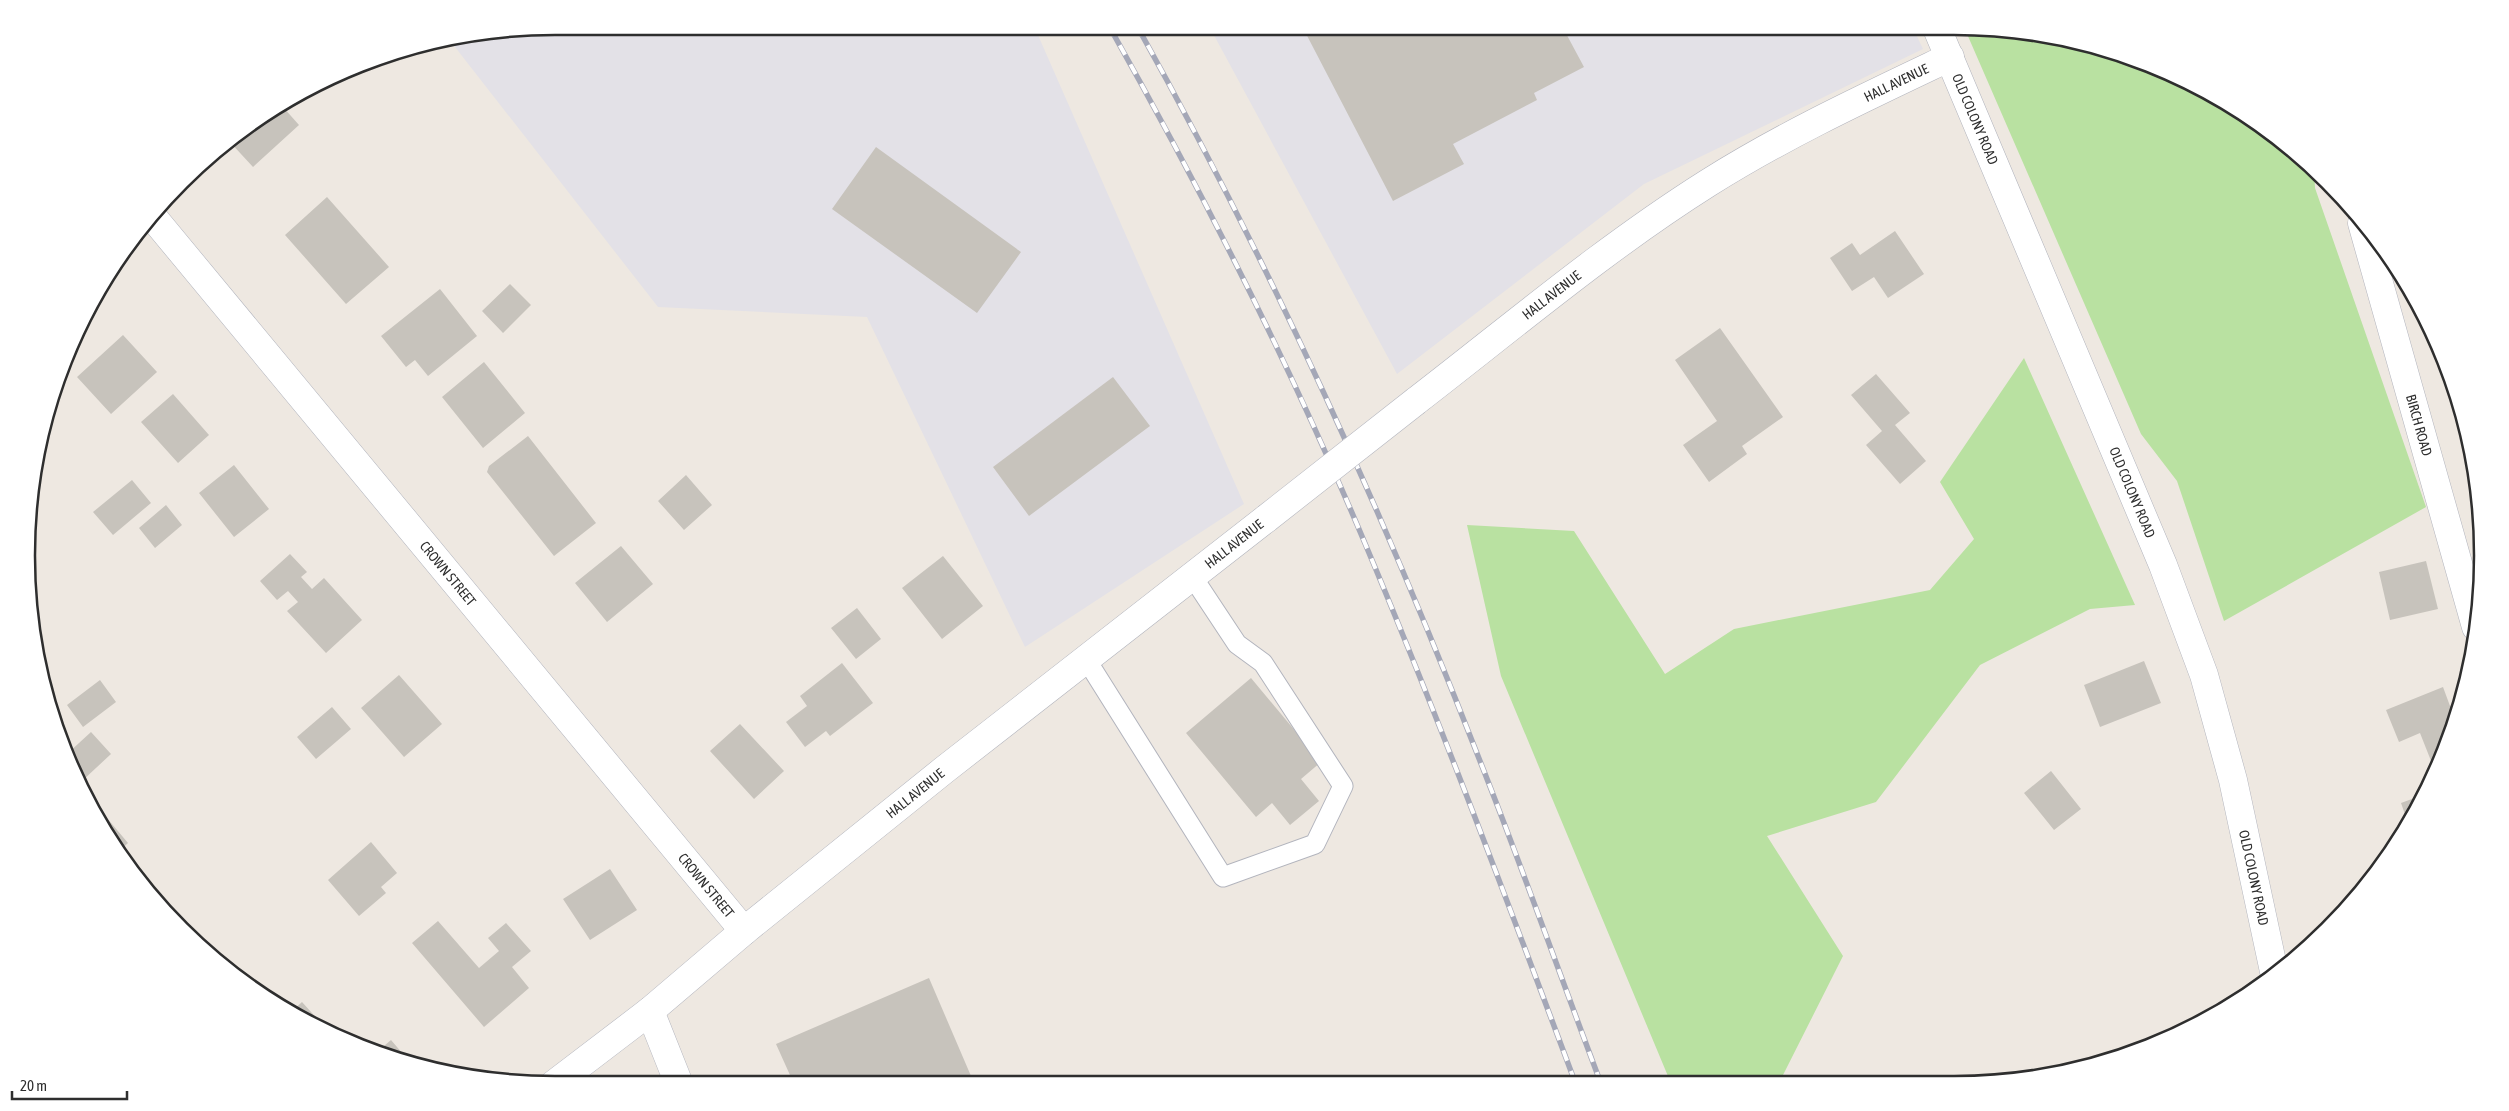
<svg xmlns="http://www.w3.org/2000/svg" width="2509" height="1111" viewBox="0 0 2509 1111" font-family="'Asap Condensed',sans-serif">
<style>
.industrial{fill:#e3e1e7}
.green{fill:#b9e1a1}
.building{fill:#c7c3bc}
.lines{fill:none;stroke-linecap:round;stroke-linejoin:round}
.service-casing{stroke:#b2b4bd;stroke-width:21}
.minor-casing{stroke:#b2b4bd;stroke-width:29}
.tertiary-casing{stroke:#b2b4bd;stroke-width:29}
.secondary-casing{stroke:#b2b4bd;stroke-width:29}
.service{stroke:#fff;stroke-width:19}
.minor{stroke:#fff;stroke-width:28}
.tertiary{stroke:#fff;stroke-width:28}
.secondary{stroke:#fff;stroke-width:28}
.rail-casing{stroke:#a4a7b7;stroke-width:5.5}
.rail{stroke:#fff;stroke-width:4;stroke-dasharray:11;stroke-linecap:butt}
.tertiary-bridge-casing{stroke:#b2b4bd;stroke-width:29;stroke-linecap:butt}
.tertiary-bridge{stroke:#fff;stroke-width:28}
.labels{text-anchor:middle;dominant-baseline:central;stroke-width:4.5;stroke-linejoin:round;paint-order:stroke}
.street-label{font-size:14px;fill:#2e2e2e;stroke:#fff}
.rim{fill:none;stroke:#2e2e2e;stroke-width:2.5}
</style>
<rect width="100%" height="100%" fill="#eee8e1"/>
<path class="industrial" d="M556,26H1034L1244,504L1025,647L867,317L658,307L448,38Z
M1209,26H1912L1923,49L1644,184L1397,374Z"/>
<path class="green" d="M1964,27L2056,36L2156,66L2247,115L2314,170L2315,188L2426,507L2224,621L2177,481L2141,434Z
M2024,358L2135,605L2090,609L1980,665L1876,802L1767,836L1843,956L1780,1081H1670L1501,676L1467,525L1574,531L1665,674L1734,629L1930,590L1974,539L1940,482Z"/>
<path class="building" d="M1302,26H1562L1584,67L1534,93L1537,100L1453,144L1464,164L1393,201Z
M283,107L299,125L253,167L229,141L269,113L272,117Z
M876,147L1021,252L977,313L832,209Z
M327,197L389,267L346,304L285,235Z
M1895,231L1924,274L1888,298L1874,277L1852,291L1830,258L1852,243L1860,255Z
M510,284L531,305L503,333L482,311Z
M440,289L477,336L428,376L415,360L406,367L381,336Z
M1720,328L1783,417L1742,446L1747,454L1709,482L1683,445L1717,421L1675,360Z
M123,335L157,372L111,414L77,377Z
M484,362L525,413L483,448L442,397Z
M1876,374L1910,413L1895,425L1926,461L1900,484L1866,445L1882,431L1851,395Z
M1113,377L1150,426L1029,516L993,467Z
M173,394L209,435L178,463L141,422Z
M528,436L596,523L554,556L487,472L489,466Z
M234,465L269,509L234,537L199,493Z
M686,475L712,505L684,530L658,501Z
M132,480L151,503L113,535L93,512Z
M166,505L182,525L155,548L139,528Z
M621,546L653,584L607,622L575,583Z
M290,554L307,572L301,577L312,589L324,578L362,620L326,653L287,611L298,602L288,591L277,600L260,581Z
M943,556L983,606L942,639L902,588Z
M2426,561L2438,609L2390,620L2379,572Z
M857,608L881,639L856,659L831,628Z
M2144,661L2161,703L2100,727L2084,685Z
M842,663L873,703L830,736L826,731L805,747L786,722L807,706L800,696Z
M399,675L442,724L404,757L361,708Z
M1251,678L1321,762L1301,779L1319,801L1290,825L1272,803L1256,817L1186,733Z
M100,680L116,702L83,727L67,705Z
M2443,687L2450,706L2460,702L2443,758L2435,771L2420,733L2399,742L2386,710Z
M332,707L351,729L316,759L297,737Z
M740,724L784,771L754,799L710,751Z
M91,732L111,754L82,781L76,774L67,754Z
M2051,771L2081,809L2054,830L2024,793Z
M2420,796L2417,801L2407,820L2401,803Z
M90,798L128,843L119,851L97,820L88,800Z
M371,842L397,873L381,887L386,893L359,916L328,880Z
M610,869L637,910L590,940L563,899Z
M438,921L479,968L499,951L488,938L506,923L531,951L512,967L529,988L484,1027L412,943Z
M929,978L974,1083L794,1084L776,1044Z
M302,1002L330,1033L290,1013Z
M391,1040L409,1061L377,1052Z"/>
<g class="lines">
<g class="service-casing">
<path id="service" d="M1086,659L1223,877L1315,844L1343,786L1263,663L1237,644L1192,576"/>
</g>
<g class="minor-casing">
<g id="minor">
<path id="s1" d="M152,216L744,931"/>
<path id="s2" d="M2362,223L2476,627"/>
</g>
</g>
<g class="tertiary-casing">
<g id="tertiary">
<path id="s3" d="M1416,401C1512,327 1605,248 1708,183C1786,134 1866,97 1950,57"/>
<path d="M650,1011L679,1084"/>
<path id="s4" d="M553,1085L650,1011L744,931L944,770L1267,518"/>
</g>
</g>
<g class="secondary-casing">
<g id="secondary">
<path id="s5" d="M1936,26L2163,565L2204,675L2233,780L2275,976"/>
</g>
</g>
<use href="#service" class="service"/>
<use href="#minor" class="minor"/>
<use href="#tertiary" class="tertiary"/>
<use href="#secondary" class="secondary"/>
<g class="rail-casing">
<path id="rail" d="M1109,26C1203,193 1290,365 1364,541C1439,719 1507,900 1575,1082
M1137,26C1269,262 1382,509 1480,761C1522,867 1560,975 1600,1081"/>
</g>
<use href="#rail" class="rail"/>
<g class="tertiary-bridge-casing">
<path id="tertiary-bridge" d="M1267,518L1416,401"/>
</g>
<use href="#tertiary-bridge" class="tertiary-bridge"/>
</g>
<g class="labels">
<g class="street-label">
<text stroke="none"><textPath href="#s3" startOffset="578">HALL AVENUE</textPath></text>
<text stroke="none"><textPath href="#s5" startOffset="101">OLD COLONY ROAD</textPath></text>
<text stroke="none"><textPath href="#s3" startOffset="172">HALL AVENUE</textPath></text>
<text stroke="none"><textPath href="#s2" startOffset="210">BIRCH ROAD</textPath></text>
<text stroke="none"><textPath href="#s5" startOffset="506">OLD COLONY ROAD</textPath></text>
<text stroke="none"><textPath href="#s4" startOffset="870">HALL AVENUE</textPath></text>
<text stroke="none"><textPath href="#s1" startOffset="464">CROWN STREET</textPath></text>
<text stroke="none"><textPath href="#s4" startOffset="465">HALL AVENUE</textPath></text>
<text stroke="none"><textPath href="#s5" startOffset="911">OLD COLONY ROAD</textPath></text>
<text stroke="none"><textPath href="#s1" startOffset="869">CROWN STREET</textPath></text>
</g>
</g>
<path d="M0 0H2509V1111H0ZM555 35H1954A520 520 0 0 1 2474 555V556A520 520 0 0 1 1954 1076H555A520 520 0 0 1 35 556V555A520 520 0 0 1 555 35Z" fill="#fff" fill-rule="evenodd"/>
<path class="rim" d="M555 35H1954A520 520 0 0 1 2474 555V556A520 520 0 0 1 1954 1076H555A520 520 0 0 1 35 556V555A520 520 0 0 1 555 35Z"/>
<path d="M12 1091v8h115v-8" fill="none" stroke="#2e2e2e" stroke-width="2.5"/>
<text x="20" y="1091" font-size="15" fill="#2e2e2e" stroke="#ffffff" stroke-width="4" paint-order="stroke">20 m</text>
</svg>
